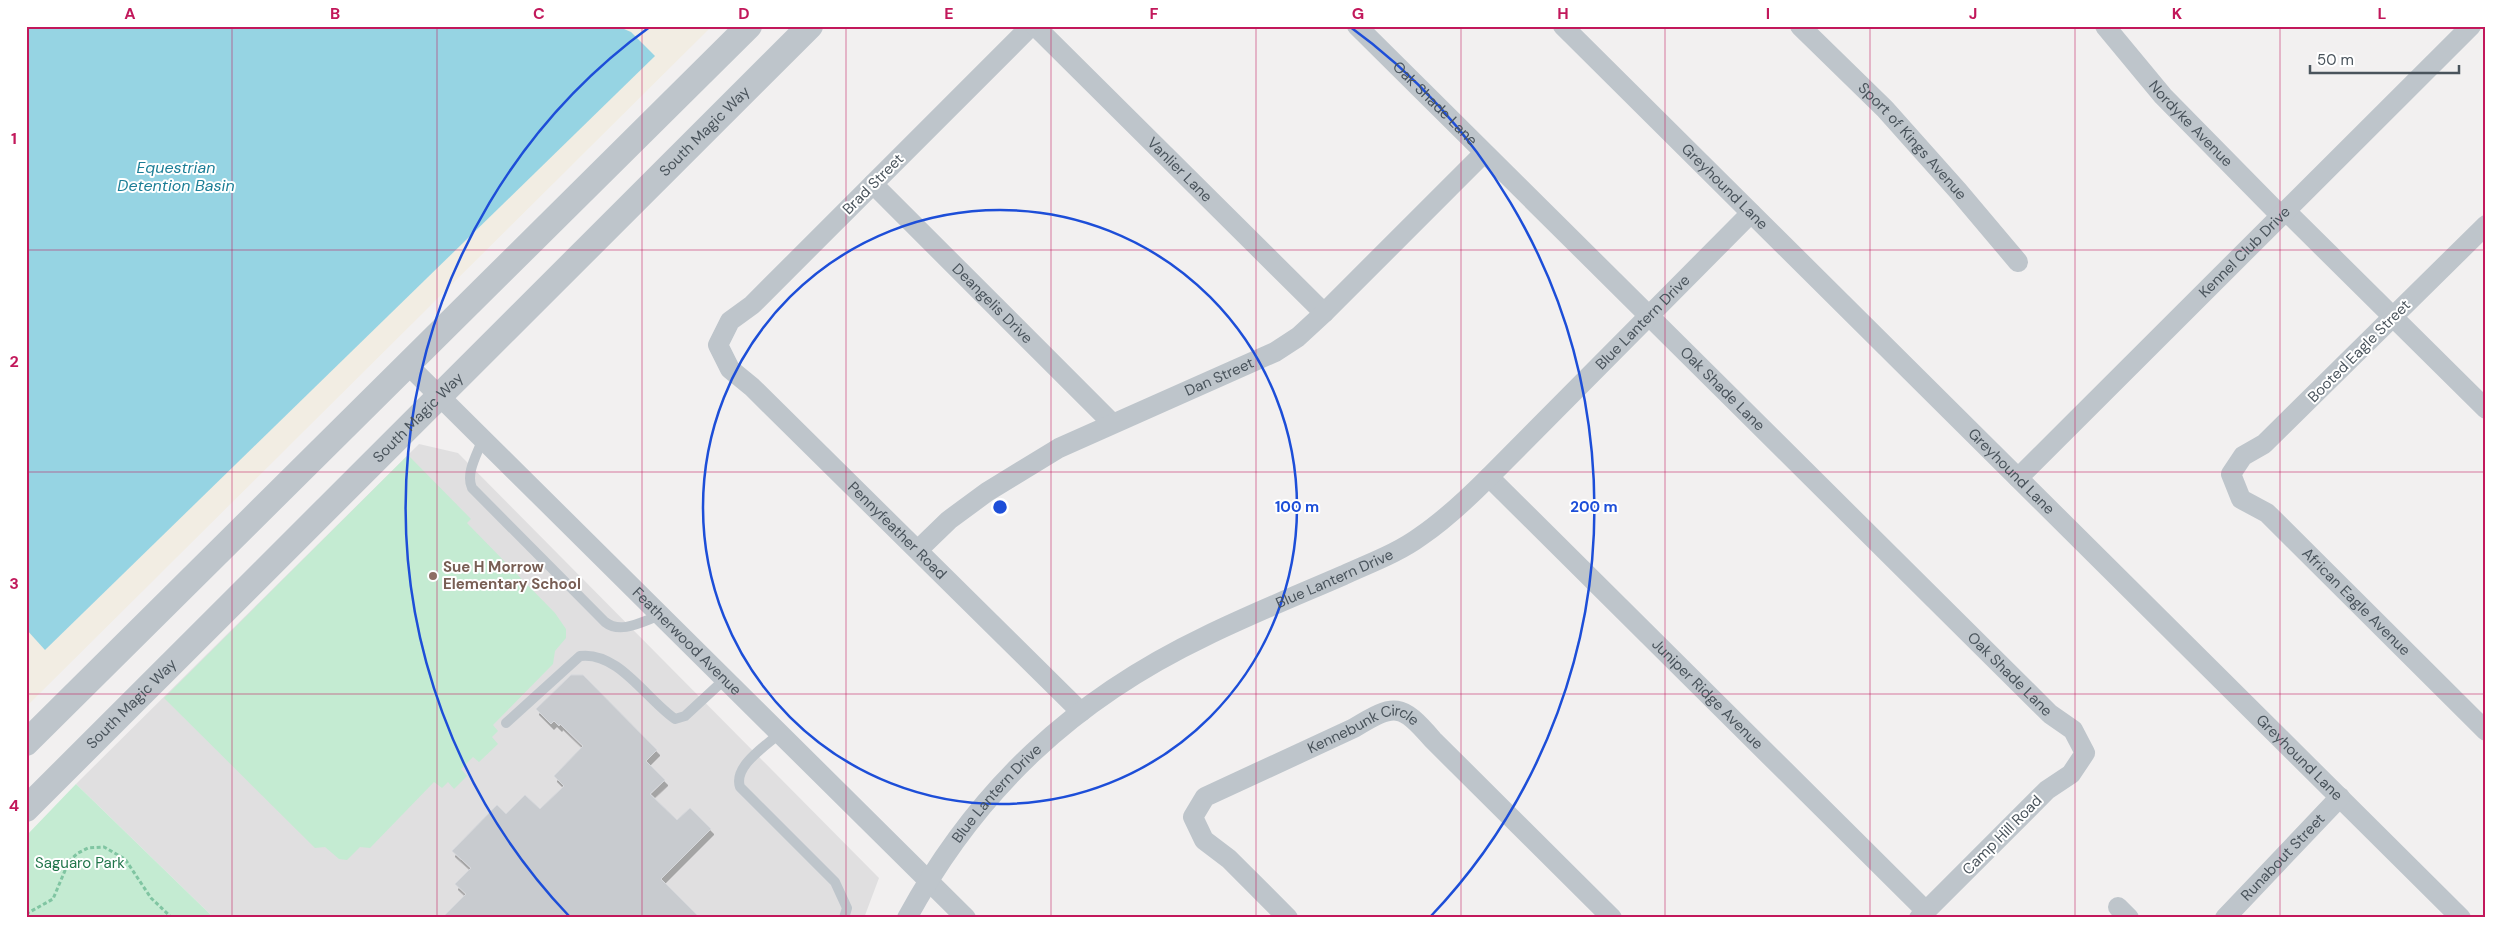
<svg xmlns="http://www.w3.org/2000/svg" width="2512" height="944" viewBox="0 0 2512 944" font-family="'DM Sans',sans-serif">
<style>
.education{fill:#e0dfe0}
.green{fill:#c4ebd2}
.sand{fill:#f2ede3}
.water{fill:#96d4e3}
.building{fill:#c8cbcf;stroke:#d5d7db;filter:url(#shadow)}
.lines{fill:none;stroke-linecap:round;stroke-linejoin:round}
.path{stroke:#80c5a2;stroke-width:3;stroke-dasharray:4 2.5;stroke-linecap:butt}
.service{stroke:#bec5cb;stroke-width:10}
.minor{stroke:#bec5cb;stroke-width:20}
.tertiary{stroke:#bec5cb;stroke-width:26}
.grid{fill:none;stroke:#c2185b;stroke-width:1;stroke-opacity:0.55}
.ring{fill:none;stroke:#1d4ed8;stroke-width:2.5}
.education-dot{fill:#8d6e63;stroke:#fff;stroke-width:2}
.labels{text-anchor:middle;dominant-baseline:central;stroke-width:4;stroke-linejoin:round;paint-order:stroke}
.street-label{font-size:15px;fill:#4a545c;stroke:#fff}
.education-label{font-size:15px;font-weight:bold;fill:#785e54;stroke:#fff;text-anchor:start}
.park-label{font-size:15px;fill:#22764b;stroke:#fff}
.water-label{font-size:16px;font-style:italic;fill:#1b7e96;stroke:#fff}
.centre{fill:#1d4ed8;stroke:#fff;stroke-width:2.5}
.ring-label{font-size:15px;text-anchor:middle;font-weight:bold;fill:#1d4ed8;stroke:#fff;stroke-width:4;stroke-linejoin:round;paint-order:stroke}
.neatline{fill:none;stroke:#c2185b;stroke-width:2}
.grid-label{font-size:16px;text-anchor:middle;font-weight:bold;fill:#c2185b}
</style>
<defs>
<filter id="shadow"><feDropShadow dx="3" dy="5.5" stdDeviation="0" flood-color="#0004"/></filter>
</defs>
<rect width="100%" height="100%" fill="#f2f0f0"/>
<path class="education" d="M419,444L458,453L879,878L864,918H214L76,784Z"/>
<path class="green" d="M408,455L471,519L467,523L555,613L566,629V638L555,651L553,664L493,725L498,731L492,737L498,744L479,762L473,757L461,769L467,776L454,789L448,782L442,788L434,782L370,848L360,847L347,860L339,859L325,847L315,848L164,698Z
M76,784L214,918H26V836Z"/>
<path class="sand" d="M552,26H712L26,707V528Z"/>
<path class="water" d="M26,26H617L631,32L655,56L45,650L26,629Z"/>
<path class="building" d="M571,675H583L657,750L646,761L665,780L650,794L677,820L690,808L711,829L661,879L700,918H442L466,894L455,884L471,868L452,851L497,805L506,814L525,795L540,809L564,786L554,776L583,746L560,724L559,726L554,721L551,724L536,709Z"/>
<g class="lines">
<path class="path" d="M26,914L53,899L69,861L78,853L88,848L104,847L125,859L151,898L172,918"/>
<path class="service" d="M483,438C478,453 465,473 472,488L605,622C621,635 643,621 661,615
M506,723L580,656C618,651 646,699 675,719L685,716L725,679
M780,733C766,746 733,766 740,787L835,882L847,908L844,918"/>
<g class="minor">
<path id="s1" d="M1031,26L752,305L730,321L718,345L730,369L752,387L1081,712"/>
<path id="s2" d="M1035,26L1324,313"/>
<path id="s3" d="M1357,26L2050,714L2073,730L2085,753L2071,774L2047,790L1919,918"/>
<path id="s4" d="M1563,26L2461,918"/>
<path id="s5" d="M1800,26L1885,109L1959,192L2018,262"/>
<path id="s6" d="M2105,26L2163,96L2281,216"/>
<path id="s7" d="M873,184L1112,423"/>
<path d="M2286,211L2486,409"/>
<path id="s8" d="M2486,225L2264,444L2243,456L2231,474L2241,499L2267,513L2486,731"/>
<path id="s9" d="M407,364L966,918"/>
<path id="s10" d="M1489,477L1926,911"/>
<path id="s11" d="M2018,478L2471,26"/>
<path id="s12" d="M918,550L949,520L987,492L1059,448L1275,352L1298,337L1324,313L1484,153"/>
<path d="M2118,907L2129,918"/>
<path id="s13" d="M907,918C977,789 1074,699 1206,636C1251,614 1298,595 1344,575C1370,563 1398,553 1421,536C1446,519 1468,498 1489,477L1751,213"/>
<path id="s14" d="M1288,918L1229,859L1204,840L1193,817L1205,797L1354,728C1395,703 1401,703 1433,740L1612,918"/>
<path id="s15" d="M2225,918L2340,797"/>
</g>
<g class="tertiary">
<path d="M26,743L749,26"/>
<path id="s16" d="M26,809L810,26"/>
</g>
</g>
<path class="grid" d="M232,26V918M437,26V918M642,26V918M846,26V918M1051,26V918M1256,26V918M1461,26V918M1665,26V918M1870,26V918M2075,26V918M2280,26V918M26,250H2486M26,472H2486M26,694H2486"/>
<g class="ring">
<circle cx="1000" cy="507" r="297"/>
<path d="M569 916A594 594 0 0 1 651 26M1349 26A594 594 0 0 1 1431 916"/>
</g>
<circle class="education-dot" cx="433" cy="576" r="5"/>
<g class="labels">
<g class="street-label">
<text stroke="none"><textPath href="#s3" startOffset="110">Oak Shade Lane</textPath></text>
<text stroke="none"><textPath href="#s6" startOffset="130">Nordyke Avenue</textPath></text>
<text stroke="none"><textPath href="#s16" startOffset="959">South Magic Way</textPath></text>
<text stroke="none"><textPath href="#s5" startOffset="161">Sport of Kings Avenue</textPath></text>
<text stroke="none"><textPath href="#s2" startOffset="204">Vanlier Lane</textPath></text>
<text transform="translate(873 184) rotate(-45)">Brad Street</text>
<text stroke="none"><textPath href="#s4" startOffset="228">Greyhound Lane</textPath></text>
<text stroke="none"><textPath href="#s11" startOffset="320">Kennel Club Drive</textPath></text>
<text stroke="none"><textPath href="#s7" startOffset="169">Deangelis Drive</textPath></text>
<text stroke="none"><textPath href="#s13" startOffset="964">Blue Lantern Drive</textPath></text>
<text transform="translate(2359 351) rotate(-45)">Booted Eagle Street</text>
<text stroke="none"><textPath href="#s12" startOffset="350">Dan Street</textPath></text>
<text stroke="none"><textPath href="#s3" startOffset="515">Oak Shade Lane</textPath></text>
<text stroke="none"><textPath href="#s16" startOffset="554">South Magic Way</textPath></text>
<text stroke="none"><textPath href="#s4" startOffset="632">Greyhound Lane</textPath></text>
<text stroke="none"><textPath href="#s1" startOffset="708">Pennyfeather Road</textPath></text>
<text stroke="none"><textPath href="#s13" startOffset="559">Blue Lantern Drive</textPath></text>
<text stroke="none"><textPath href="#s8" startOffset="540">African Eagle Avenue</textPath></text>
<text stroke="none"><textPath href="#s9" startOffset="394">Featherwood Avenue</textPath></text>
<text stroke="none"><textPath href="#s3" startOffset="920">Oak Shade Lane</textPath></text>
<text stroke="none"><textPath href="#s10" startOffset="308">Juniper Ridge Avenue</textPath></text>
<text stroke="none"><textPath href="#s16" startOffset="149">South Magic Way</textPath></text>
<text stroke="none"><textPath href="#s14" startOffset="338">Kennebunk Circle</textPath></text>
<text stroke="none"><textPath href="#s4" startOffset="1038">Greyhound Lane</textPath></text>
<text stroke="none"><textPath href="#s13" startOffset="154">Blue Lantern Drive</textPath></text>
<text transform="translate(2002 835) rotate(-45)">Camp Hill Road</text>
<text stroke="none"><textPath href="#s15" startOffset="84">Runabout Street</textPath></text>
</g>
<g class="education-label">
<text x="443" y="567">Sue H Morrow<tspan x="443" dy="17">Elementary School</tspan></text>
</g>
<g class="park-label">
<text x="80" y="863">Saguaro Park</text>
</g>
<g class="water-label">
<text x="176" y="167">Equestrian<tspan x="176" dy="18">Detention Basin</tspan></text>
</g>
</g>
<circle cx="1000" cy="507" r="8" class="centre"/>
<g class="ring-label">
<text x="1297" y="512">100 m</text>
<text x="1594" y="512">200 m</text>
</g>
<rect width="2512" height="944" fill="none" stroke="#ffffff" stroke-width="55"/>
<path d="M2310 65v8h149v-8" fill="none" stroke="#4a545c" stroke-width="2.5"/>
<text x="2317" y="65" font-size="15" fill="#4a545c" stroke="#ffffff" stroke-width="4" paint-order="stroke">50 m</text>
<rect x="28" y="28" width="2456" height="888" class="neatline"/>
<g class="grid-label">
<text x="130" y="19">A</text>
<text x="335" y="19">B</text>
<text x="539" y="19">C</text>
<text x="744" y="19">D</text>
<text x="949" y="19">E</text>
<text x="1154" y="19">F</text>
<text x="1358" y="19">G</text>
<text x="1563" y="19">H</text>
<text x="1768" y="19">I</text>
<text x="1973" y="19">J</text>
<text x="2177" y="19">K</text>
<text x="2382" y="19">L</text>
<text x="14" y="144">1</text>
<text x="14" y="367">2</text>
<text x="14" y="589">3</text>
<text x="14" y="811">4</text>
</g>
</svg>
